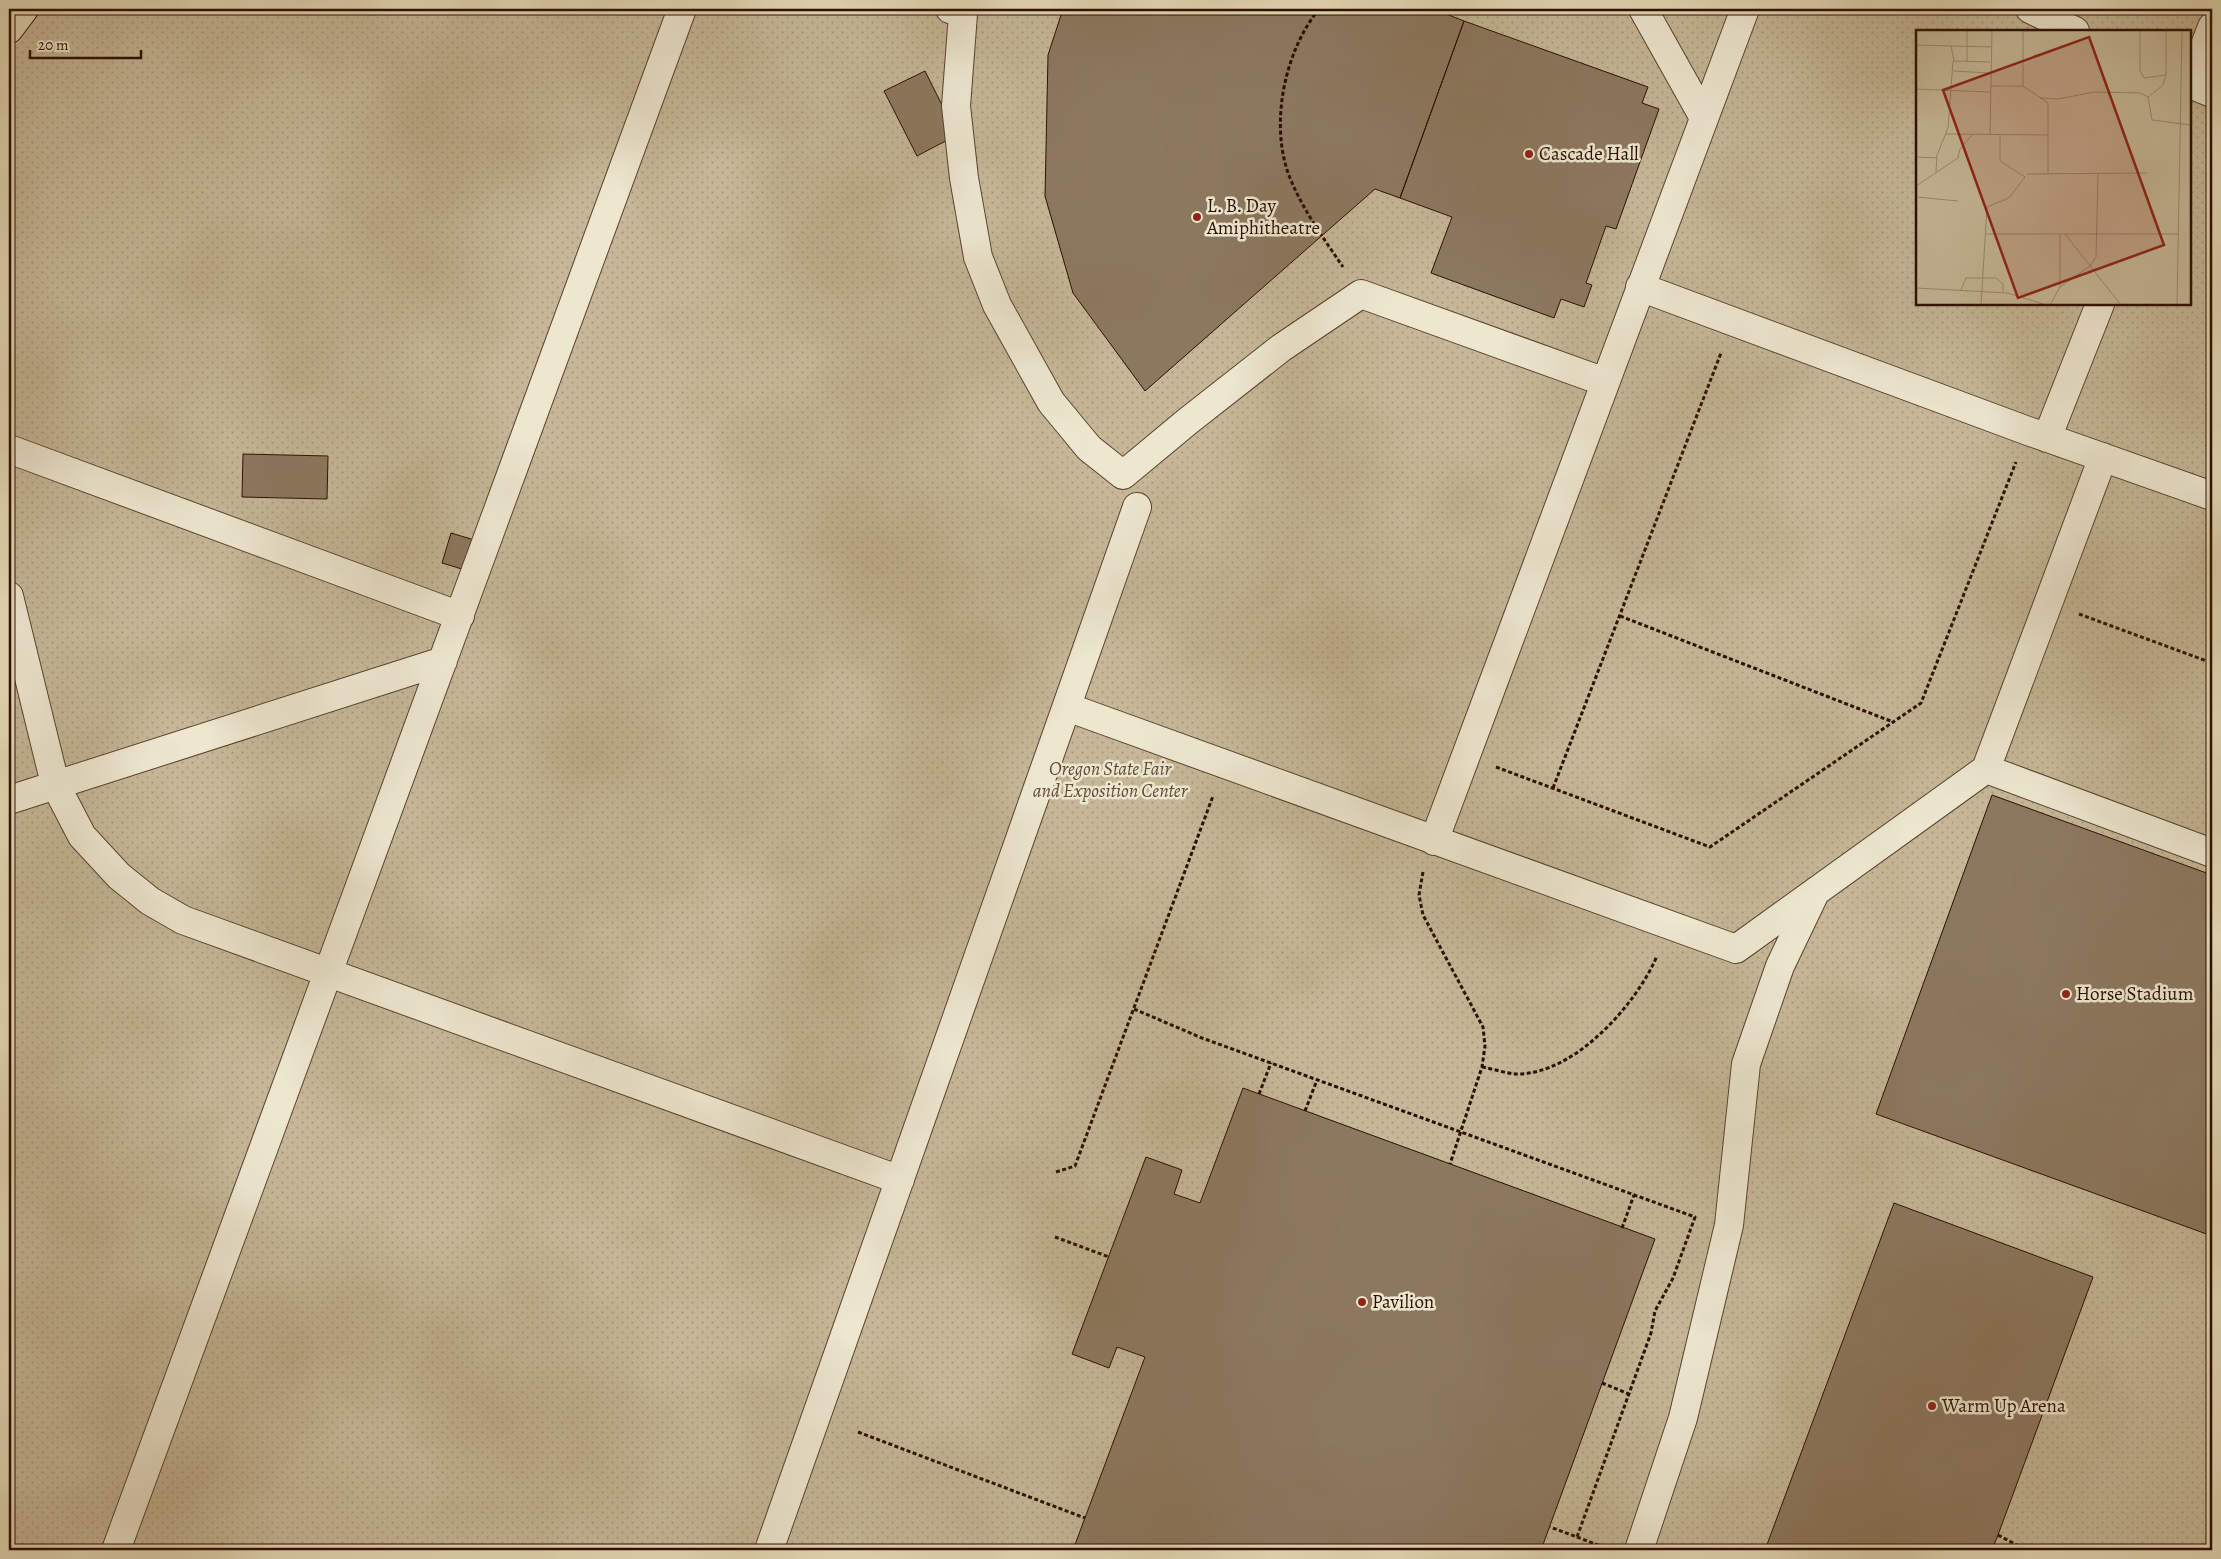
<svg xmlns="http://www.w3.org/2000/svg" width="2221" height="1559" viewBox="0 0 2221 1559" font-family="Alegreya,serif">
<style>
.park{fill:url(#park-dots);stroke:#78624c;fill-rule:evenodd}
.building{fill:#8c785f;stroke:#2c0e01}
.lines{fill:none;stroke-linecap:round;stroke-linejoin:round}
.minor-casing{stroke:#5a412e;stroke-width:30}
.major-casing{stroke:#2c0e01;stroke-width:30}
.path{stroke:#2c0e01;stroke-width:3;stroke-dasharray:4 2.5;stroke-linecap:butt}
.minor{stroke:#ede7d0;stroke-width:28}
.major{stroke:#e4dab6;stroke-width:28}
.poi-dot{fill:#8f2418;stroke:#ede7d0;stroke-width:2}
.labels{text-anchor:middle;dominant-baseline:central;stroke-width:5;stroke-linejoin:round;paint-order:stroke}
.poi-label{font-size:19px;fill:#2c0e01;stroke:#ede7d0;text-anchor:start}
.park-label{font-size:19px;font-style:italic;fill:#624936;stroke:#ede7d0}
.inset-road{fill:none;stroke:#9a886e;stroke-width:1}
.view{fill:#8f2418;fill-opacity:0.15;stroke:#8f2418;stroke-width:2.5}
.inset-edge{fill:none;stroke:#2c0e01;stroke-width:2.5}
</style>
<defs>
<pattern id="park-dots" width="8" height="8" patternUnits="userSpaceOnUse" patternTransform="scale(1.25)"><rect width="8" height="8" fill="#c5b797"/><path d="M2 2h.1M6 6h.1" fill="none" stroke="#a99c80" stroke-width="1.8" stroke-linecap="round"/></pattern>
</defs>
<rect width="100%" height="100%" fill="#e4dab6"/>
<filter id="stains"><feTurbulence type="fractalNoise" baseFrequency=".004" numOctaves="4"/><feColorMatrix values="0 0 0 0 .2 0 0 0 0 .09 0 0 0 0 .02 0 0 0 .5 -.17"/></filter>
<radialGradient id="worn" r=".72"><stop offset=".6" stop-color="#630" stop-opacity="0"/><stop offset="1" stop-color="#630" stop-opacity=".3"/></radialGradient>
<path class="park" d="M9,9H2212V1550H9ZM1917,31H2190V304H1917Z"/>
<path class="building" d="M1063,9H1446V14L1464,21L1400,198L1375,189L1145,391L1073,293L1045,196L1048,55Z
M1464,21L1648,87L1642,103L1659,109L1616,229L1606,226L1586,283L1592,285L1584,307L1561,299L1554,318L1431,273L1452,217L1400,198Z
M925,71L957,135L917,156L884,91Z
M243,454L328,456L327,499L242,497Z
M451,533L481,542L472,572L442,563Z
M1992,795L2212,875V1236L1876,1114Z
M1243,1088L1655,1239L1541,1550H1073L1145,1357L1117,1347L1109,1368L1072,1354L1146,1157L1182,1170L1174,1194L1200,1203Z
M1894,1203L2093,1277L1998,1535L1992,1550H1765Z"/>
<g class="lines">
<g class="minor-casing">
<path id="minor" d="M950,9L963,14L956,106L964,178L978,257L997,305L1051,402L1089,448L1123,475L1188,421L1281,348L1361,294L1605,382
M1643,9L1704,118
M2030,9L2075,31
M2190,84L2212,27
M2190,84L2212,93
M1640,287L2028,431L2212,496
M2047,438L2100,304
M9,449L460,616
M9,596L55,784L82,836L119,876L150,901L183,920L900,1180
M1067,707L1736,949L1986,769L2103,457
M1986,769L2212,853
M9,800L443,661
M1434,841L1745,9
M116,1550L682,9
M769,1550L1137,507
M1639,1550L1683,1418L1729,1225L1746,1064L1780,966L1814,895"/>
</g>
<g class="major-casing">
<path id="major" d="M9,29L24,9"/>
</g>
<path class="path" d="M1319,9C1284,52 1269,126 1290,178C1303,210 1324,239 1343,267
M2079,614L2212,663
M1620,616L1893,722
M1496,767L1710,847L1921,703L2016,462
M1553,788L1721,353
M1423,872L1419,895L1423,915L1483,1027L1485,1046L1482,1067L1450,1164
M1134,1009L1202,1038L1695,1217L1673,1278L1655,1311L1651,1333L1577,1537L1550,1527
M1482,1067C1493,1069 1505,1073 1516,1074C1574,1075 1636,1005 1657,956
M1259,1094L1271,1063
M1305,1111L1317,1080
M1056,1172L1075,1166L1213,796
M1622,1228L1634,1195
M1055,1237L1109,1257
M1602,1383L1629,1394
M858,1432L1085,1518
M1998,1535L2026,1550
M1577,1537L1606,1548"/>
<use href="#minor" class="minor"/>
<use href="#major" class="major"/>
</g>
<g class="poi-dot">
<circle cx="1529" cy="154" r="5"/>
<circle cx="1197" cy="217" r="5"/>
<circle cx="2066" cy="994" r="5"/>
<circle cx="1362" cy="1302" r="5"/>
<circle cx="1932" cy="1406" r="5"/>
</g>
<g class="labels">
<g class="poi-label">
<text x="1539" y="154">Cascade Hall</text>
<text x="1207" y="206">L. B. Day<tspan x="1207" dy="22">Amiphitheatre</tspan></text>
<text x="2076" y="994">Horse Stadium</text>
<text x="1372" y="1302">Pavilion</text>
<text x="1942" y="1406">Warm Up Arena</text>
</g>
<g class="park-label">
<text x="1110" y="769">Oregon State Fair<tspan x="1110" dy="22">and Exposition Center</tspan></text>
</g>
</g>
<g transform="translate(1916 30)">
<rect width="275" height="275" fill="#e4dab6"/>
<path d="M0,0H275V275H0Z" fill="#c5b797"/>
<path class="inset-road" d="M224,0V41L228,48L250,45V0M107,1L147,0M0,15L75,17M35,16L38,31M51,31V0M37,41L74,43M74,56H107L132,73V144M107,56V0M0,59L74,62M232,67L247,55L250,45M124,68L142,69L178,62L225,63L232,67L236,90L275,95M29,104L132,105M74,105L76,0M0,127L21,128M20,142L21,125L32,98L37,31L74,32M111,144L231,143M0,156L42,128L44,119L56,105M0,167L42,171M69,204H262M149,204L205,275M144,257V204M0,258L92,263L130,275M45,260L50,248H80L87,254V262M65,275L71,177L93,168L109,147L84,131V105M134,275L144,257L174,236L180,227L182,144M261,275L266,0"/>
<path class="view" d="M173,7L248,215L102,268L27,60Z"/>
<rect width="275" height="275" class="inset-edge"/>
</g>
<rect width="2221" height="1559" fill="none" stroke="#e4dab6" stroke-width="30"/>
<rect x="10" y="10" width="2201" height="1539" fill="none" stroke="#2c0e01" stroke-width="2.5"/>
<rect x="15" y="15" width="2191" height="1529" fill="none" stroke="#2c0e01"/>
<path d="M30 50v8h111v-8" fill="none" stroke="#2c0e01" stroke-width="2.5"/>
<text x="38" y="50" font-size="15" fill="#2c0e01" stroke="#ede7d0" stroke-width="4" paint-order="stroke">20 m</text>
<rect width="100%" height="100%" filter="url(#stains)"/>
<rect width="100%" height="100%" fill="url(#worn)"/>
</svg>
